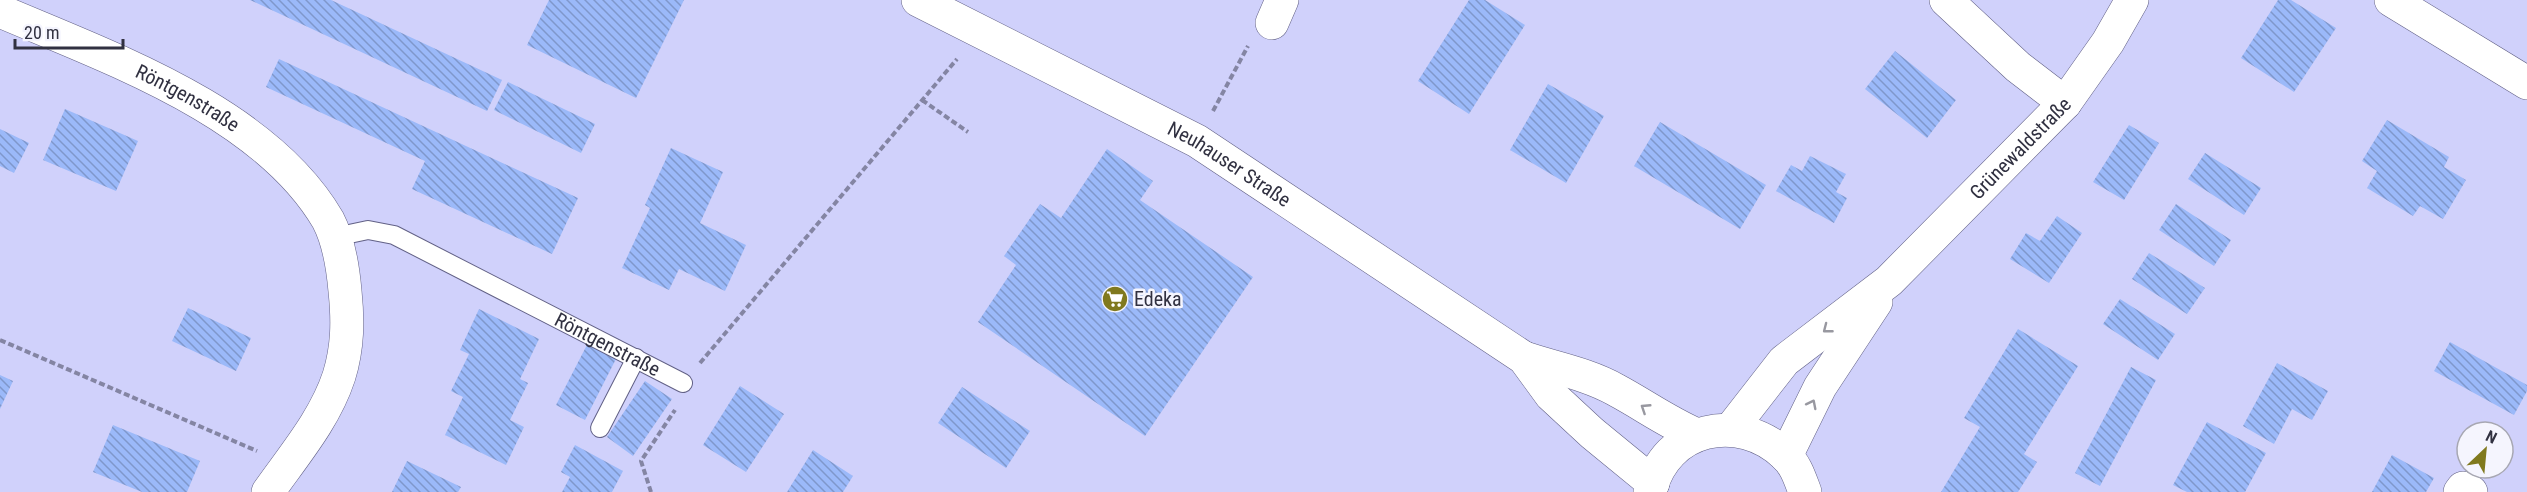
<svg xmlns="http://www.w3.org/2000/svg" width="2527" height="492" viewBox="0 0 2527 492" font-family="'Roboto Condensed',sans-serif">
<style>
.building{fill:url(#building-back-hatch)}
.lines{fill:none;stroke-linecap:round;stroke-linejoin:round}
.service-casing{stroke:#626186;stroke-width:20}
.minor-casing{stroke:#626186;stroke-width:34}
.tertiary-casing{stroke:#626186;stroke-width:34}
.path{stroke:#8485a3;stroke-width:4;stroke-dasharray:6 3;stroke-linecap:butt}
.service{stroke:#fff;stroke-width:18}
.minor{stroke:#fff;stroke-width:33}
.tertiary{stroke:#fff;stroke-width:33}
.oneway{stroke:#9898a0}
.labels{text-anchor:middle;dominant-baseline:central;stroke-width:5;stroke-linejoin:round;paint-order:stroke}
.street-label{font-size:20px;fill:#313141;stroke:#f5f5fe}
.poi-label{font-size:20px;fill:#313141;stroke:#f5f5fe;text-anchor:start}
</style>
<defs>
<pattern id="building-back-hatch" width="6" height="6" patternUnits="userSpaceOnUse" patternTransform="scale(1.5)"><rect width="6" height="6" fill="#9bb9f9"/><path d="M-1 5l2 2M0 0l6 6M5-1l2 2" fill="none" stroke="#7f97cb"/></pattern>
</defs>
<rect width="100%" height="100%" fill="#d0d1fb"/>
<path class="building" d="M250,0H331L502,80L487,111Z
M549,0H684L636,98L527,45Z
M1469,0H1485L1525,25L1469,114L1418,81Z
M2278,0H2291L2336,28L2294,92L2241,58Z
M1895,51L1956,100L1927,138L1865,89Z
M279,59L578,198L552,254L412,189L425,161L266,87Z
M508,82L595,124L581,153L494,110Z
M1548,84L1604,116L1566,183L1510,150Z
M65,109L138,141L116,191L43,160Z
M2387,120L2449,157L2444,167L2466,180L2443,219L2420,206L2413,216L2367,188L2377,171L2362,161Z
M1660,122L1766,185L1740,229L1634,166Z
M2129,125L2159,143L2124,200L2093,182Z
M0,129L29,143L14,173L0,166Z
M671,148L723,172L700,223L746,245L725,291L679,269L669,290L622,268L650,208L645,205Z
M1107,149L1153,181L1140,200L1253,277L1145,436L978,322L1016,265L1004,256L1040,204L1061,218Z
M2205,153L2261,188L2244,215L2188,179Z
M1810,156L1846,174L1836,192L1847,198L1834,223L1776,191L1791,165L1802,171Z
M2176,204L2231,240L2214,266L2159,230Z
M2057,216L2082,233L2049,283L2010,259L2026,233L2040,241Z
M2149,253L2205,288L2187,314L2132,279Z
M2120,299L2175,334L2158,360L2103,324Z
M188,308L251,338L236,371L172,341Z
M479,309L539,339L520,379L528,383L510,420L524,427L506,465L445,435L463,397L451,391L469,354L460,350Z
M2018,329L2078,366L2024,454L2037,462L2018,492H1941L1980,427L1964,418Z
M589,341L618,355L585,420L556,405Z
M2450,342L2527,385V391L2514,415L2434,371Z
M2277,363L2328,391L2312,420L2292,409L2274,444L2243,426Z
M2131,367L2156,380L2100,486L2075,473Z
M0,375L13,381L0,409Z
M645,381L672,399L633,456L607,437Z
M740,386L784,414L746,472L703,445Z
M962,387L1030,431L1006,468L938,423Z
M2207,422L2266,453L2245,492H2187L2173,485Z
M113,425L200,461L187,492H142L93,472Z
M575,445L623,471L612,492H562L570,477L561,472Z
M813,450L853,476L843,492H787Z
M2392,455L2434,478L2426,492H2372Z
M407,461L461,487L458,492H392Z"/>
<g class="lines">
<g class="service-casing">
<g id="service">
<path id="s1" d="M335,237L368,230L394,235L683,383"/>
<path d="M600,428L636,358"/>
</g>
</g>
<g class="minor-casing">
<g id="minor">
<path d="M1946,0L2018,67L2065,103"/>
<path d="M2391,0L2527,83"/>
<path id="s2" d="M0,11C110,58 265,112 328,220C339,241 343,268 345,291C348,320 348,347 339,376C325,419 294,455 268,492"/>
<path d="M1272,23L1282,0"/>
<path id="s3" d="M1731,429L1784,361L1889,281L2065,103L2108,42L2132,0"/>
<path d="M1786,456L1820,387L1876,302"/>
<path d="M2460,492L2463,488L2471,492"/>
</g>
</g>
<g class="tertiary-casing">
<g id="tertiary">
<path id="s4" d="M918,0L1197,141L1524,358L1551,395L1592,433L1653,483"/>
<path d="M1524,358C1554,368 1588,374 1616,390C1644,405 1667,422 1697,435"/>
<path d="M1650,492C1665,427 1739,411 1785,455C1796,465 1800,479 1805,492"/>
</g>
</g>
<path class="path" d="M922,100L968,132
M1213,111L1248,46
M0,340L257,451
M700,363L957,59
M651,492L641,461L675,410"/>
<use href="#service" class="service"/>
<use href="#minor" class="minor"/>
<use href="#tertiary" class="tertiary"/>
</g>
<defs><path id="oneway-chevron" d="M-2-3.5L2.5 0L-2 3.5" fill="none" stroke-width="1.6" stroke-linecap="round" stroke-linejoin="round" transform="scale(1.5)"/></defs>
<g class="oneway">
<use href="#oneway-chevron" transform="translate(1827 329) rotate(142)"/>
<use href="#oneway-chevron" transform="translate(1812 404) rotate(-63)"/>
<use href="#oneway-chevron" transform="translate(1645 408) rotate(-147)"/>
</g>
<defs>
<g id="supermarket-disc" transform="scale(1.35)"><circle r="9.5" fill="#80791e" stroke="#f5f5fe"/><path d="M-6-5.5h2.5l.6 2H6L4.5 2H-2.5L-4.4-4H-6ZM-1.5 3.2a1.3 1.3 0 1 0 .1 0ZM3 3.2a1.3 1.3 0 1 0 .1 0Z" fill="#fff"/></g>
</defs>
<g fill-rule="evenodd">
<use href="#supermarket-disc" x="1115" y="299"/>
</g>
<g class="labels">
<g class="street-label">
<text stroke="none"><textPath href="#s2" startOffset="207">Röntgenstraße</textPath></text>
<text stroke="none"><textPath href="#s3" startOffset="405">Grünewaldstraße</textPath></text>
<text stroke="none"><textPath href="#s4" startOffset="352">Neuhauser Straße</textPath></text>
<text stroke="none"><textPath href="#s1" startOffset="300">Röntgenstraße</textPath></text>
</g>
<g class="poi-label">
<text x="1134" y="299">Edeka</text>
</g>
</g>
<g transform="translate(2485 450) rotate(26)"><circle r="28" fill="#f5f5fe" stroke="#a7a7b2" stroke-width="1.5"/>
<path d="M0-4.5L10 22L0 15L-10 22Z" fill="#80791e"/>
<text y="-9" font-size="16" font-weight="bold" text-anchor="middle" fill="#313141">N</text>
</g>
<path d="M15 39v9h108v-9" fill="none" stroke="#313141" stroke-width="3"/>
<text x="24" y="39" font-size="18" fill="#313141" stroke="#f5f5fe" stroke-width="4.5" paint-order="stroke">20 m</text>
</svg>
